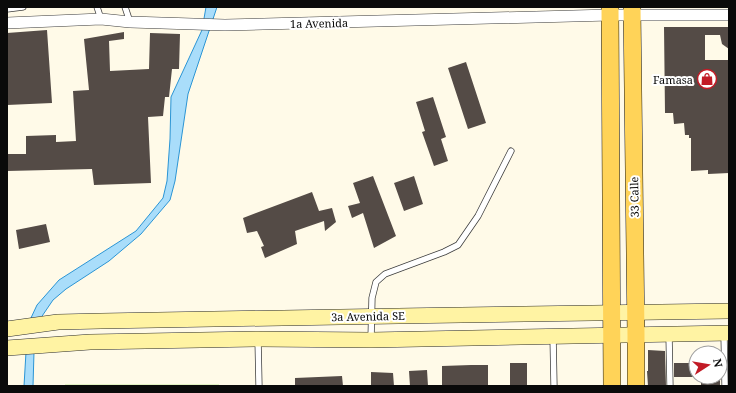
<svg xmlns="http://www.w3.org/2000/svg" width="736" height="393" viewBox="0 0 736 393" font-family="'Noto Serif',serif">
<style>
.pitch{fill:#e2f2c2}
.water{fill:#a9ddfa;stroke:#2b95d5}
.building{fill:#544b46}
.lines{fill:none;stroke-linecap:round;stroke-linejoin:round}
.lane-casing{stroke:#3d3d3d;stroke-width:7}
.street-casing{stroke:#3d3d3d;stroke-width:12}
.secondary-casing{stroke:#2c2c2c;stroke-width:16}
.primary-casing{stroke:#1b1b1b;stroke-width:18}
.lane{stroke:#fff;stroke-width:5.5}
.street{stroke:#fff;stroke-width:11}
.secondary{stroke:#fff3a3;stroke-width:15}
.primary{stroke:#ffd358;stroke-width:17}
.labels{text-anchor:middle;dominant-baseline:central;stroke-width:4;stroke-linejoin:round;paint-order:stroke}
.street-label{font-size:11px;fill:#0a0a0a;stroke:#fff}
.poi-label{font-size:11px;fill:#0a0a0a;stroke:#fff;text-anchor:end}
</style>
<rect width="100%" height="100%" fill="#fffae8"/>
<path class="pitch" d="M65,384H219V386H65Z"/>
<path class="water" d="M206,7H217L188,94L175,181L170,200L141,234L109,261L66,289L53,300L36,325L30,320L37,305L59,280L136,231L163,198L167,181L170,139L171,97L202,30Z
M26,352H34L33,386H24Z"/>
<path class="building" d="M664,27H729V49L722,44L720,35H705V60H729V173L708,174V170L691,171V138H689V135H685L684,123L674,124L673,113H665Z
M47,30L52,103L7,105V33Z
M124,32V39L109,41L110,71L149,69L150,33L180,34L179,69H172L169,97H165L163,116L148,117L151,183L94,185L92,169L7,171V154H26V136L56,135V142L76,141L73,91L89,90L84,39Z
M466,62L486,123L468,129L448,68Z
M433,97L446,137L441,139L448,161L434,166L422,132L425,131L416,102Z
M373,176L396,236L374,248L363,213L352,218L348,206L360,203L353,183Z
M414,176L423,204L404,211L394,183Z
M312,192L319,211L332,208L336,222L325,231L324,221L295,231L297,244L265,258L261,247L264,246L257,231L247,233L243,218Z
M46,224L50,242L19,249L16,230Z
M648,350L665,351L666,386H648L647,371H648Z
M510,363H527V386H510Z
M674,363H696V377H674Z
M471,365H488V386H442V366Z
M427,370L428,386H410L409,371Z
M371,372L393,373L394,386H371Z
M342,376L343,386H295V378Z
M701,377H720V386H701Z"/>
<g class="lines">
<g class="lane-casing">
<path id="lane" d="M97,7L101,19
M125,7L130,22
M7,9L23,7
M724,334L725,386
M669,335L670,386
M553,336L554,386
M258,339L259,386
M371,339L372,298L376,282L385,274L444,252L458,245L478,216L511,151"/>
</g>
<g class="street-casing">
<path id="street" d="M7,23L101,19L130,22L225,25L610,15H729"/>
</g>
<g class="secondary-casing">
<path id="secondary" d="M7,329L58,322L101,321C310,317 520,314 729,311
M7,348L90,342L258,339L371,340L729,333"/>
</g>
<g class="primary-casing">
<path id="primary" d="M610,7L612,386
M632,7L636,335V386"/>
</g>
<use href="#lane" class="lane"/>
<use href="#street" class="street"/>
<use href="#secondary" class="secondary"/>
<use href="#primary" class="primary"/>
</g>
<defs>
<g id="shop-ring" transform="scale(1)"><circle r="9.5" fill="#fff" stroke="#c21b26" stroke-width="1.5"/><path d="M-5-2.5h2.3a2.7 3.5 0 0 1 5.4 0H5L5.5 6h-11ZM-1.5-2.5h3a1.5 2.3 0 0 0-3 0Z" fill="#c21b26"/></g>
</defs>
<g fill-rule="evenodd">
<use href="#shop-ring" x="707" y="79"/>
</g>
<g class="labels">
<g class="street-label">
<text transform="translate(319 23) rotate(-1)">1a Avenida</text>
<text transform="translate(634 197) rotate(-91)">33 Calle</text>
<text transform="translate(368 316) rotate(-1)">3a Avenida SE</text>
</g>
<g class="poi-label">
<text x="693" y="79">Famasa</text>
</g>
</g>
<rect width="736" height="393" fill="none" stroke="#0a0a0a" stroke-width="16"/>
<g transform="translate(708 365) rotate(78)"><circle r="19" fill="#ffffff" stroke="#9d9d9d"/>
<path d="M0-3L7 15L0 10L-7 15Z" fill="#c21b26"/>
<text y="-6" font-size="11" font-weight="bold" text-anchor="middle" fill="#0a0a0a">N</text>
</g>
</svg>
